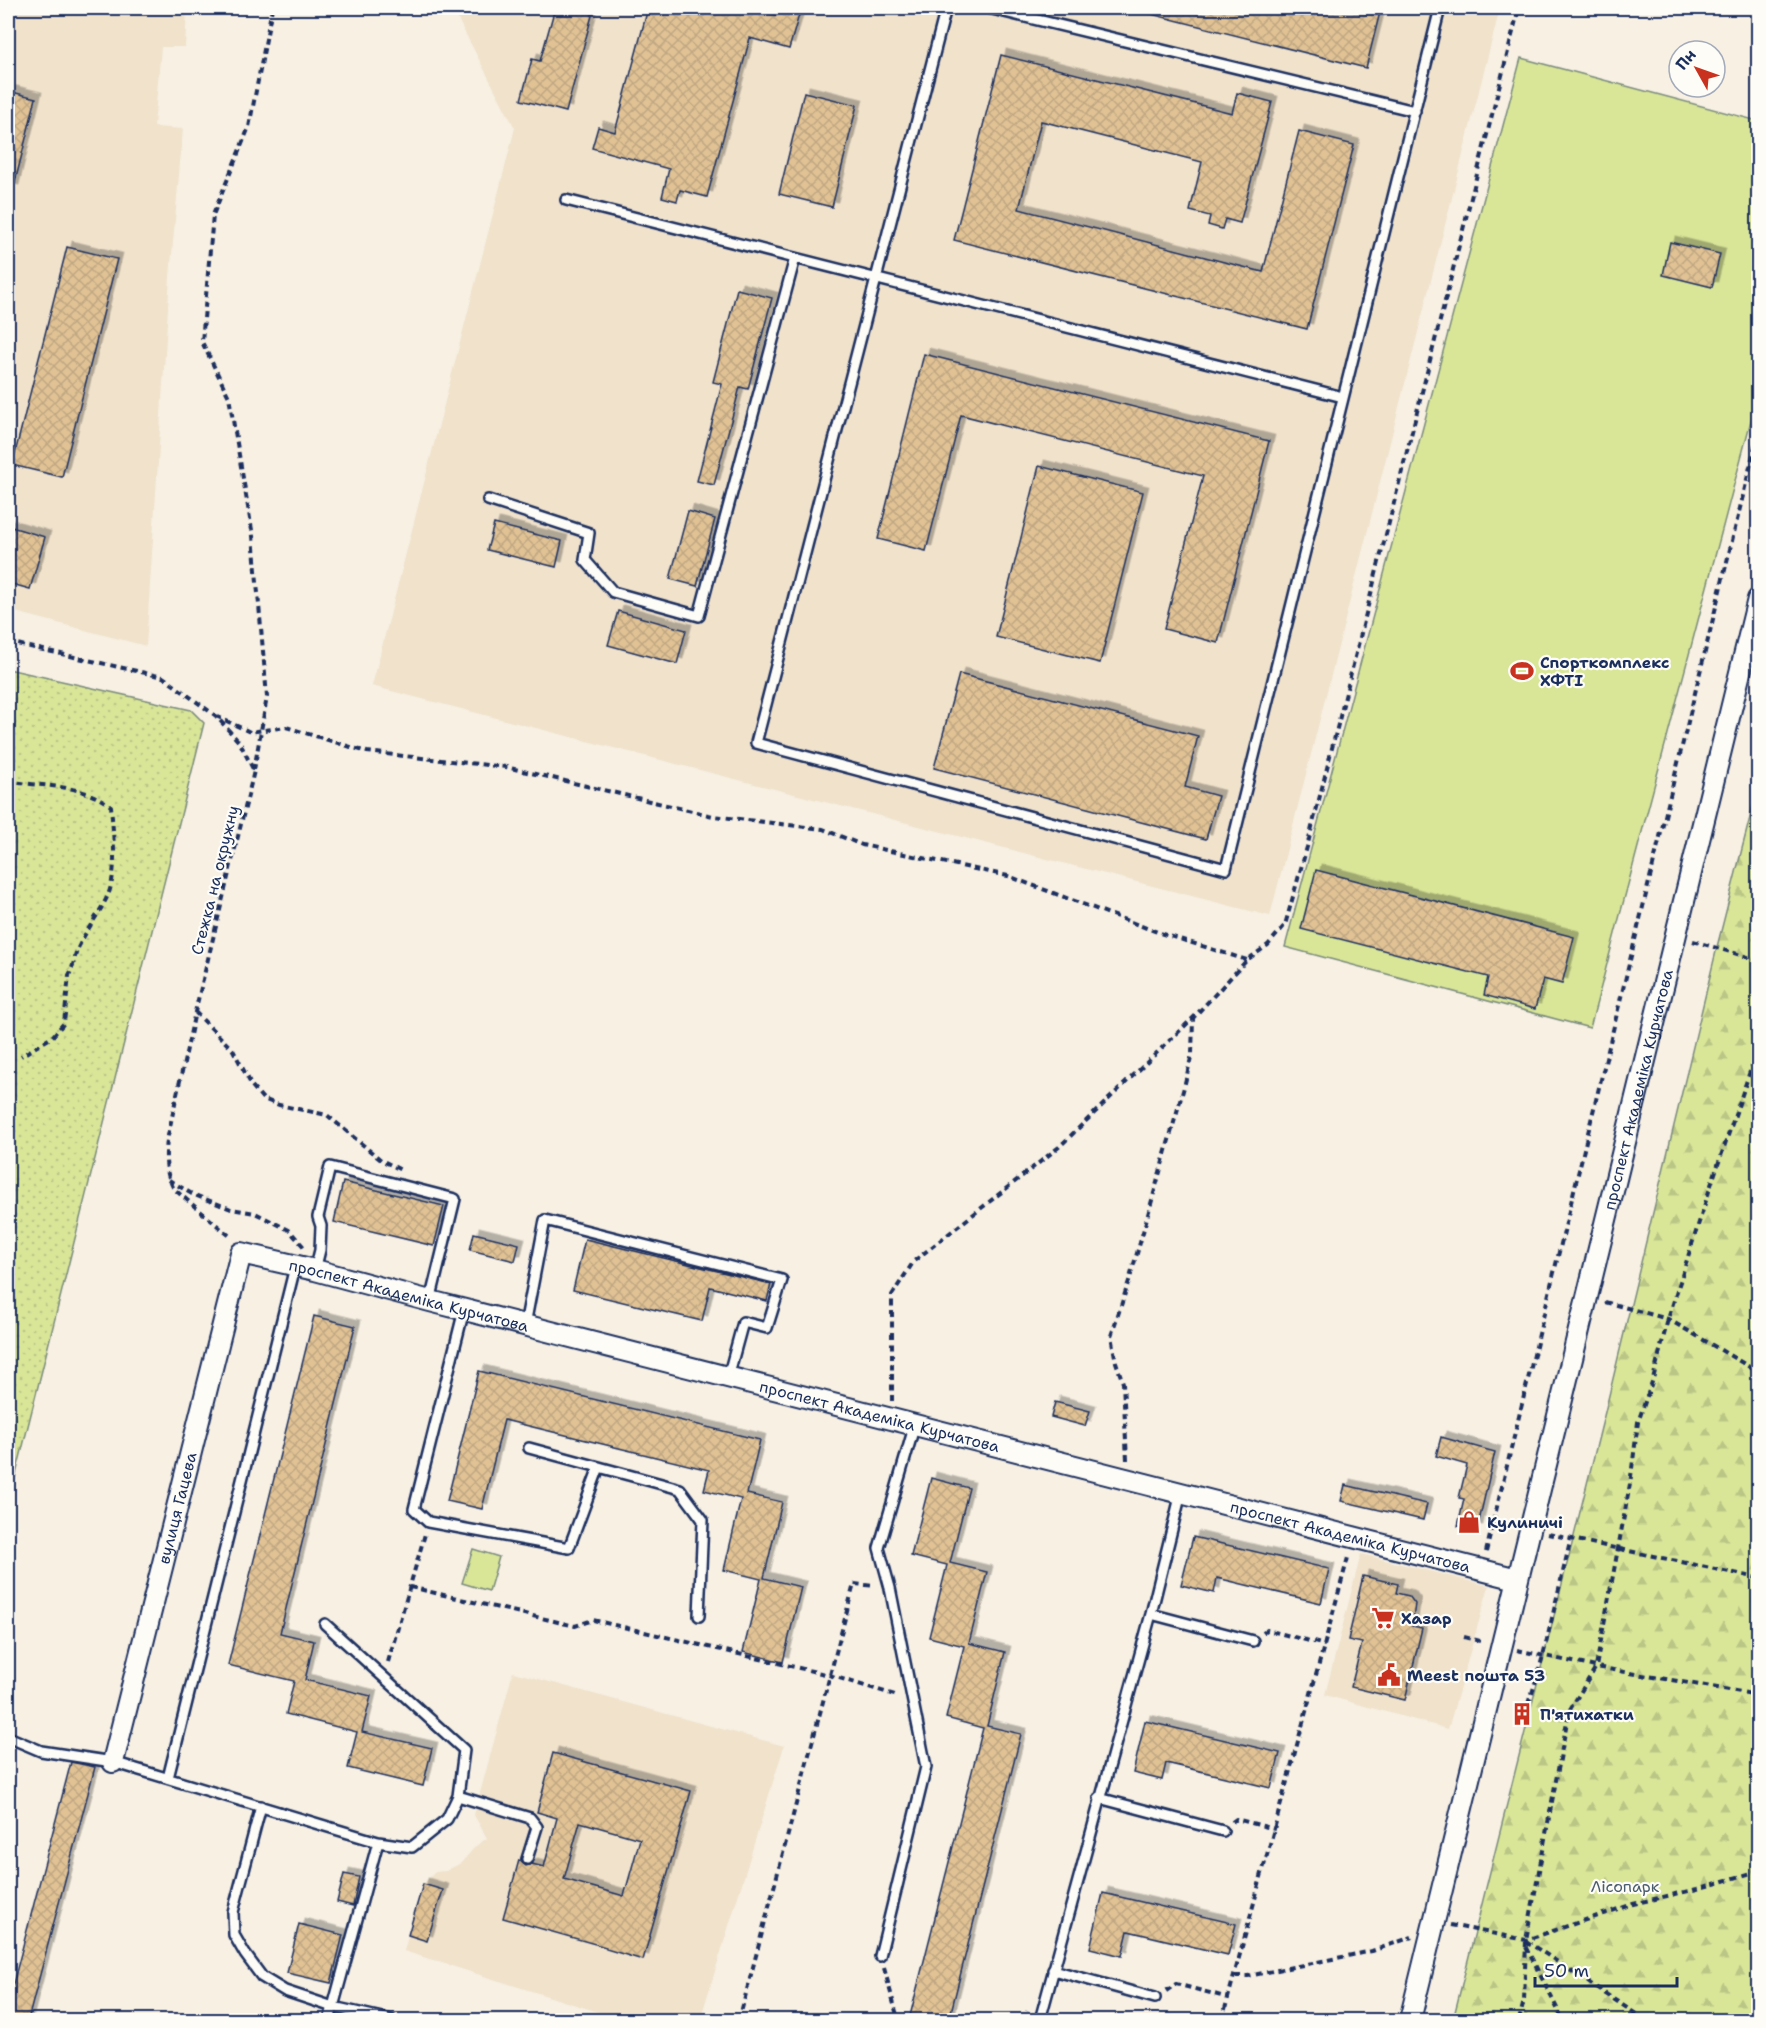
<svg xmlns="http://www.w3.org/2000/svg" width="1766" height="2028" viewBox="0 0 1766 2028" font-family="'Shantell Sans',sans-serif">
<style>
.built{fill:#f0e2cb}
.grass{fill:url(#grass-dots);stroke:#7a8a7b;stroke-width:1.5}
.forest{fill:url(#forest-firs);stroke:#7a8a7b;stroke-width:1.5}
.pitch{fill:#d9e698;stroke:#7a8a7b;stroke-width:1.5}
.building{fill:url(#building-cross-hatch);stroke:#1b2f5e;stroke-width:1.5;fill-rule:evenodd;filter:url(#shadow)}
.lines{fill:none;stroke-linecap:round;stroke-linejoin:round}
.service-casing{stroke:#1b2f5e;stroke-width:14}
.minor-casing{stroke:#1b2f5e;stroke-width:24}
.path{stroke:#1b2f5e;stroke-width:4;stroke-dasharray:6 4.5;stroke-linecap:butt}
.service{stroke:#fdfcf7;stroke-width:9}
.minor{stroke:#fdfcf7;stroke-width:20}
.labels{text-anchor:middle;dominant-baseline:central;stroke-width:4.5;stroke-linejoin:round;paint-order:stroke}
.poi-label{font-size:16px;font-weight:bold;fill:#1b2f5e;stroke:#fdfcf7;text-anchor:start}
.street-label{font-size:16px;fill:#1b2f5e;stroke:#fdfcf7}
.park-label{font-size:16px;fill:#4a5d6c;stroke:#fdfcf7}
</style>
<defs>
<pattern id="grass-dots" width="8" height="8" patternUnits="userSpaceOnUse" patternTransform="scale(1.5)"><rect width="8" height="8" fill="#d9e698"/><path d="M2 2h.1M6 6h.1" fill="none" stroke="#bac685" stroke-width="1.8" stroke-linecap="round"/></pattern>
<pattern id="forest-firs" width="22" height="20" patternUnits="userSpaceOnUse" patternTransform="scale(1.5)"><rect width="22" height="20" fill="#d9e698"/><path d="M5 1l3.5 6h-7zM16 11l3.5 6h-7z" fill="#bac685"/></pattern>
<pattern id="building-cross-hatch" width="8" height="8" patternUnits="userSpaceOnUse" patternTransform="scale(1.5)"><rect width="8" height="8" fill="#e0c294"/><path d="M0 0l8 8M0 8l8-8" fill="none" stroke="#c0a782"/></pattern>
<filter id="shadow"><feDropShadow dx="5.5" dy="-5.5" stdDeviation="0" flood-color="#0004"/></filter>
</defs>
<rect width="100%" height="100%" fill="#f7f0e3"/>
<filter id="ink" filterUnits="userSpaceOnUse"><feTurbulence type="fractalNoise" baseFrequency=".0167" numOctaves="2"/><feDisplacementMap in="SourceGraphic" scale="12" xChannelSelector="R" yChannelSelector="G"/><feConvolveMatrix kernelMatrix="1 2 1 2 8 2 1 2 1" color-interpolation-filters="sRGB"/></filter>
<g filter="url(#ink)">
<path class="built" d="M8,8H187L185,47H161L154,127L183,129L170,276L146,646L8,610Z
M452,8H1500L1270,916L372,686L515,128Z
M1361,1554L1489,1586L1448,1729L1325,1695Z
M513,1672L784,1746L700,2020H624L404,1951L423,1884L435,1872L446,1871L461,1863L476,1846L487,1838L474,1815Z"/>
<path class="grass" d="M8,669L191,710L204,723L8,1506Z"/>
<path class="forest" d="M1758,786V2020H1453L1605,1412L1718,943Z"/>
<path class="pitch" d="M1521,58L1758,121V394L1590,1028L1285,947Z
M473,1549L499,1557L489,1591L462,1583Z"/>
<path class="building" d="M555,8H594L566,112L521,100L532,59L540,61Z
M648,8H748L776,15L778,8H801L789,49L750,38L707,197L680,190L677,201L662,197L669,169L592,148L598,127L615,132Z
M1148,8H1381L1366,68L1147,13Z
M1001,55L1232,113L1237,93L1272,102L1240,223L1225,219L1222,229L1208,225L1210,216L1190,211L1202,162L1041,121L1019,209L1263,272L1299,131L1354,145L1307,329L954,240Z
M8,91L36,98L13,190L8,189Z
M804,92L857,105L832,207L779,194Z
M1670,242L1720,254L1712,287L1663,275Z
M67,247L117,259L62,477L12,465Z
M737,289L772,298L748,389L740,387L714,485L697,481L722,384L713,382Z
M924,354L1269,441L1218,643L1164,629L1203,476L961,415L926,551L878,539Z
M1039,466L1143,492L1100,663L996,637Z
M688,511L715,519L697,586L670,579Z
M494,524L562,541L556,567L487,550Z
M8,526L45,537L30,589L8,583Z
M618,611L686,630L677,664L608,645Z
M959,674L1198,736L1185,787L1218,796L1206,839L934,768Z
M1316,870L1574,937L1562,984L1543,979L1535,1009L1484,995L1488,977L1301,929Z
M343,1182L444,1206L434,1246L334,1222Z
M474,1233L519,1244L515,1261L470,1250Z
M585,1239L771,1284L767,1301L710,1287L702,1321L573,1290Z
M314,1316L355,1326L280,1633L314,1641L305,1680L371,1696L362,1732L432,1748L423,1786L348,1768L357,1732L286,1714L294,1681L228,1665Z
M479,1371L760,1440L747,1494L782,1502L764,1578L801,1587L783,1662L743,1652L761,1579L724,1570L741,1499L704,1490L709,1470L504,1420L482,1509L447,1501Z
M1055,1402L1090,1411L1085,1426L1051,1417Z
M1441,1437L1495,1452L1477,1530L1458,1526L1464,1499L1459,1498L1467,1465L1436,1456Z
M931,1478L969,1488L950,1563L987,1572L969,1643L1005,1652L987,1726L1021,1734L949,2020H928L910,2016L983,1728L946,1718L964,1646L929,1637L947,1565L911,1556Z
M1345,1485L1427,1504L1423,1520L1341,1501Z
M1193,1537L1329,1569L1321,1603L1217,1578L1214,1593L1181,1585Z
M1363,1576L1398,1584L1396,1593L1409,1596L1415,1604L1412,1626L1422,1628L1405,1700L1351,1687L1362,1643L1348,1640Z
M1145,1721L1280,1753L1271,1788L1166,1763L1162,1780L1133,1773Z
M553,1753L691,1791L643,1960L606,1949V1947L503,1918L519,1860L526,1866L532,1864L544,1867L557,1818L537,1812ZM580,1822L640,1839L624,1896L564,1879Z
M71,1762L95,1767L28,2020H8V2003Z
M344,1874L359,1877L353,1906L337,1902Z
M423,1884L443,1890L427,1941L408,1935Z
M1103,1893L1236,1924L1228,1955L1128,1931L1122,1956L1090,1948Z
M299,1924L343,1935L331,1983L287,1973Z"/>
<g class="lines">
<g class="service-casing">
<path id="service" d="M946,8L756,743L1226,869L1440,8
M988,8L1415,111
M566,200L1343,397
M488,500L589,533L585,560L613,592L699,616L795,258
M315,1270L320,1250L321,1226L318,1217L330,1167L455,1199L430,1301
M464,1310L414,1509L428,1522L569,1548L599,1467L529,1448
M525,1325L545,1220L782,1280L767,1328L743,1322L728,1377
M599,1467L680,1489L703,1520L699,1616
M1151,1614L1253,1641
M8,1737L41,1751L113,1762L378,1842L412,1847L447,1819L458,1796L464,1750L325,1624
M168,1778L295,1267
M458,1796L530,1818L537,1827L527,1859
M1099,1798L1223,1831
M261,1806L233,1912L234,1935L245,1954L262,1977L285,1991L333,2007L329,2020
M378,1842L333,2007L391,2020
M880,1956L926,1767L890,1588L879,1548L915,1424
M1053,1970L1155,1998
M1040,2020L1151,1614L1181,1493"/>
</g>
<g class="minor-casing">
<g id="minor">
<path id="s1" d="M113,1762L241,1253L315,1270L430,1301L1517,1579"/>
<path id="s2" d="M1410,2020L1758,599"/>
</g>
</g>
<path class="path" d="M8,642L163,677L216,716L240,743L254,771L195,1012L167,1140C165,1158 165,1173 174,1189L231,1237
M216,716L250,732L286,727L367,752L506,767L713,816L823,829L862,845L1008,876L1160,933L1247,960
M254,770L267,697L253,536L229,397L202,342L213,215L249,127L272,8
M8,781C46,788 78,782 111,806C113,832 118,871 108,895C100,913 86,930 78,948C74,957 74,966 69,975L64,1023L52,1037L21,1056
M1693,941L1758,960
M195,1012L233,1050L252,1086L263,1099L279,1105L327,1115L381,1160L401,1170
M169,1180L192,1194L231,1209L255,1213L289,1230L304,1247
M1605,1302L1668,1319L1758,1372
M892,1401V1295L914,1261L1059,1147L1194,1017L1247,960L1268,945L1285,925L1307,847L1519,8
M1127,1460L1123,1383L1116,1362L1111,1336L1130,1278L1184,1087L1192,1054L1193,1019
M1493,1522L1514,1527
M1548,1534L1758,1578
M1486,1552L1758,434
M410,1587L575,1626L593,1620L829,1675L898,1696
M1263,1633L1267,1630L1325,1645
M1464,1637L1484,1642
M1517,1650L1596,1667L1758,1695
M388,1662L425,1534
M1529,1704L1543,1656L1571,1538
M1232,1822L1236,1819L1275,1829
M1450,1925L1526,1940L1633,1904L1697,1889L1758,1871
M1526,1941L1645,2020
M1526,1947L1563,2020
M884,1968L898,2019L906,2020
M1235,1976H1248L1372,1951L1412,1937
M1166,1991L1176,1984L1229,1998
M739,2020L854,1584L875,1586
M1021,2020L1027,2011
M1222,2020L1349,1554
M1519,2020L1524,2001L1526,1940L1569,1711L1596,1667L1630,1484L1638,1422L1653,1379L1668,1319L1710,1188L1758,1048"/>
<use href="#service" class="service"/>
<use href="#minor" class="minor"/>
</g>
</g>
<defs>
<g id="stadium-bare" transform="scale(1.8)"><path d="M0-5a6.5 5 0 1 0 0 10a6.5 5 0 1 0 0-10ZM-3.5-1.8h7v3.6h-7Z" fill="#c8321e" stroke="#fdfcf7" stroke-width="2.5" paint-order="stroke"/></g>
<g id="shop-bare" transform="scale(1.8)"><path d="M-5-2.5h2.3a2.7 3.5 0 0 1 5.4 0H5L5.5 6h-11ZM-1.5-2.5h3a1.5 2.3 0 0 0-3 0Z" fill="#c8321e" stroke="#fdfcf7" stroke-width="2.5" paint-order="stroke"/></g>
<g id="supermarket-bare" transform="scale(1.8)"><path d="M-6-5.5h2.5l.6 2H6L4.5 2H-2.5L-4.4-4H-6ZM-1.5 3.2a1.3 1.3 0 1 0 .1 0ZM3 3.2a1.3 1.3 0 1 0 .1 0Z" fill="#c8321e" stroke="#fdfcf7" stroke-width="2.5" paint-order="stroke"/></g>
<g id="civic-bare" transform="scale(1.8)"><path d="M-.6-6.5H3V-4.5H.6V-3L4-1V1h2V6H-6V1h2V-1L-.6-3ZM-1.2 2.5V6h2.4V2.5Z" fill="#c8321e" stroke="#fdfcf7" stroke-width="2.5" paint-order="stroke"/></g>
<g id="building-bare" transform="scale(1.8)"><path d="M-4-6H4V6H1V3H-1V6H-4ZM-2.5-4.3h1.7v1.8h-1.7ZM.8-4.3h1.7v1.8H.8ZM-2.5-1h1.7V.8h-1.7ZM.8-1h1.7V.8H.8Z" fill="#c8321e" stroke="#fdfcf7" stroke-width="2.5" paint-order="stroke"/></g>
</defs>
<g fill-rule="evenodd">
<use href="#stadium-bare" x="1522" y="671"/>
<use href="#shop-bare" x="1469" y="1522"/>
<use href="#supermarket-bare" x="1383" y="1618"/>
<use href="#civic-bare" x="1389" y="1675"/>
<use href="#building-bare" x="1522" y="1714"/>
</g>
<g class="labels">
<g class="poi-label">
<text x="1540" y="662">Спорткомплекс<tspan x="1540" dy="18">ХФТІ</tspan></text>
<text x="1487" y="1522">Кулиничі</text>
<text x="1401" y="1618">Хазар</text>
<text x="1407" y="1675">Meest пошта 53</text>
<text x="1540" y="1714">П'ятихатки</text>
</g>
<g class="street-label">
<text transform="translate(215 880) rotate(-76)">Стежка на окружну</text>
<text stroke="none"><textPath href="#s2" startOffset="958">проспект Академіка Курчатова</textPath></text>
<text stroke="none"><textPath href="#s1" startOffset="698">проспект Академіка Курчатова</textPath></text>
<text stroke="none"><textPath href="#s1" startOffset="1184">проспект Академіка Курчатова</textPath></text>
<text stroke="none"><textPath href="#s1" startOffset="262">вулиця Гацева</textPath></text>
<text stroke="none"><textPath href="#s1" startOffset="1670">проспект Академіка Курчатова</textPath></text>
</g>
<g class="park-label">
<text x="1625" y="1886">Лісопарк</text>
</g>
</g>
<rect width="1766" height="2028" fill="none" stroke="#fdfcf7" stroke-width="30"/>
<rect x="15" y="15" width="1736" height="1998" fill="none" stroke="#1b2f5e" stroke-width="2" filter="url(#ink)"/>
<g transform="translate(1697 69) rotate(310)"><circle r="28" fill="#fdfcf7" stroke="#a3aaba" stroke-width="1.5"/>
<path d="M0-4.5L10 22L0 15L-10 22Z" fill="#c8321e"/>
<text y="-9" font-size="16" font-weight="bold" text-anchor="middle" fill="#1b2f5e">Пн</text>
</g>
<path d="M1535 1977v9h142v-9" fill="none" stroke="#1b2f5e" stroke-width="3"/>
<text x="1544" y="1977" font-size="18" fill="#1b2f5e" stroke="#fdfcf7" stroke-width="4.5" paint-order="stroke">50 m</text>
</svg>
